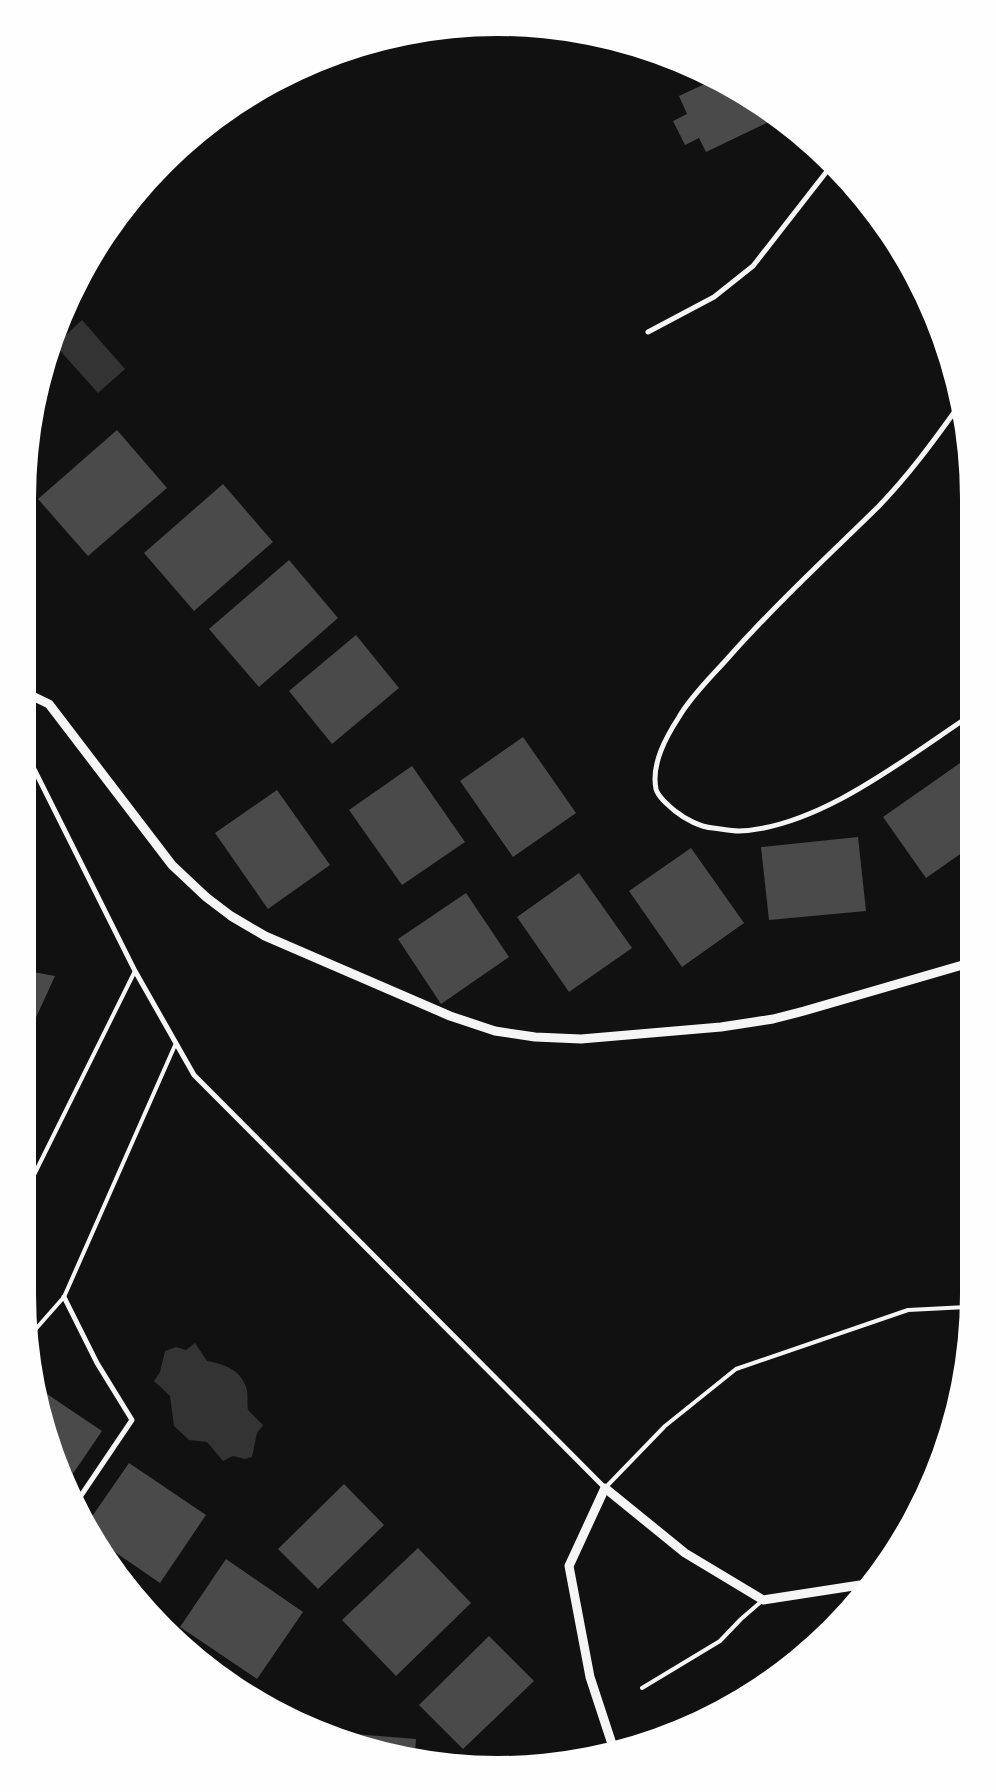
<svg xmlns="http://www.w3.org/2000/svg" width="996" height="1792" viewBox="0 0 996 1792" font-family="Signika,sans-serif">
<style>
.water{fill:#333}
.building{fill:#4a4a4a}
.lines{fill:none;stroke-linecap:round;stroke-linejoin:round}
.service{stroke:#f5f5f5;stroke-width:4}
.minor{stroke:#f5f5f5;stroke-width:5}
.tertiary{stroke:#f5f5f5;stroke-width:9}
</style>
<rect width="100%" height="100%" fill="#111"/>
<path class="water" d="M82,320L125,369L98,393L55,345Z
M195,1343L207,1361C224,1364 242,1370 247,1390C248,1396 247,1404 248,1410L263,1425L257,1433L252,1457L245,1459L233,1456L223,1461L207,1442L189,1440L174,1426L170,1396L154,1381L160,1372L165,1351L176,1347L186,1350Z"/>
<path class="building" d="M711,81L733,91L771,121L706,152L699,138L685,145L673,121L687,114L679,96Z
M117,430L167,488L88,556L38,499Z
M223,484L273,542L194,611L144,553Z
M289,560L338,618L259,687L209,629Z
M356,635L399,688L332,744L289,691Z
M523,737L576,813L513,857L460,781Z
M963,761L966,765V850L926,878L883,817Z
M412,766L465,842L402,885L349,810Z
M277,790L330,865L268,909L215,833Z
M858,837L866,911L769,920L761,847Z
M691,848L744,923L682,967L629,891Z
M579,873L632,948L569,992L517,917Z
M466,893L509,957L441,1004L398,939Z
M28,971L55,976L28,1035Z
M44,1392L102,1431L70,1478L52,1445Z
M129,1463L206,1515L160,1583L106,1546L91,1518Z
M344,1484L384,1525L318,1589L278,1549Z
M418,1548L471,1603L396,1676L342,1620Z
M226,1559L303,1612L257,1679L180,1627Z
M489,1636L534,1681L463,1749L419,1705Z
M342,1733L416,1739L415,1752L376,1748Z"/>
<g class="lines">
<path class="service" d="M28,1187L135,971
M34,1331L64,1297L176,1043
M605,1488L665,1426L736,1369L908,1310L967,1307
M642,1688L720,1641L741,1619L763,1600"/>
<path class="minor" d="M648,332L714,297L753,266L831,166
M958,407C933,442 908,476 878,507C827,557 775,605 728,658C712,676 691,696 679,717C666,737 651,764 656,789C658,797 668,805 675,811C685,819 700,827 713,828C722,829 730,831 739,831C817,828 902,761 965,719
M28,757L135,971L194,1075L605,1488
M64,1297L97,1363L132,1420L80,1497"/>
<path class="tertiary" d="M28,694L49,704L172,865L206,897L231,916L265,936L450,1016L495,1031L535,1037L581,1039L721,1027L773,1019L804,1011L966,964
M612,1744L590,1677L569,1566L605,1488L685,1553L763,1600L860,1585"/>
</g>
<path d="M0 0H996V1792H0ZM498 36H498A462 462 0 0 1 960 498V1294A462 462 0 0 1 498 1756H498A462 462 0 0 1 36 1294V498A462 462 0 0 1 498 36Z" fill="#fefefe" fill-rule="evenodd"/>
</svg>
